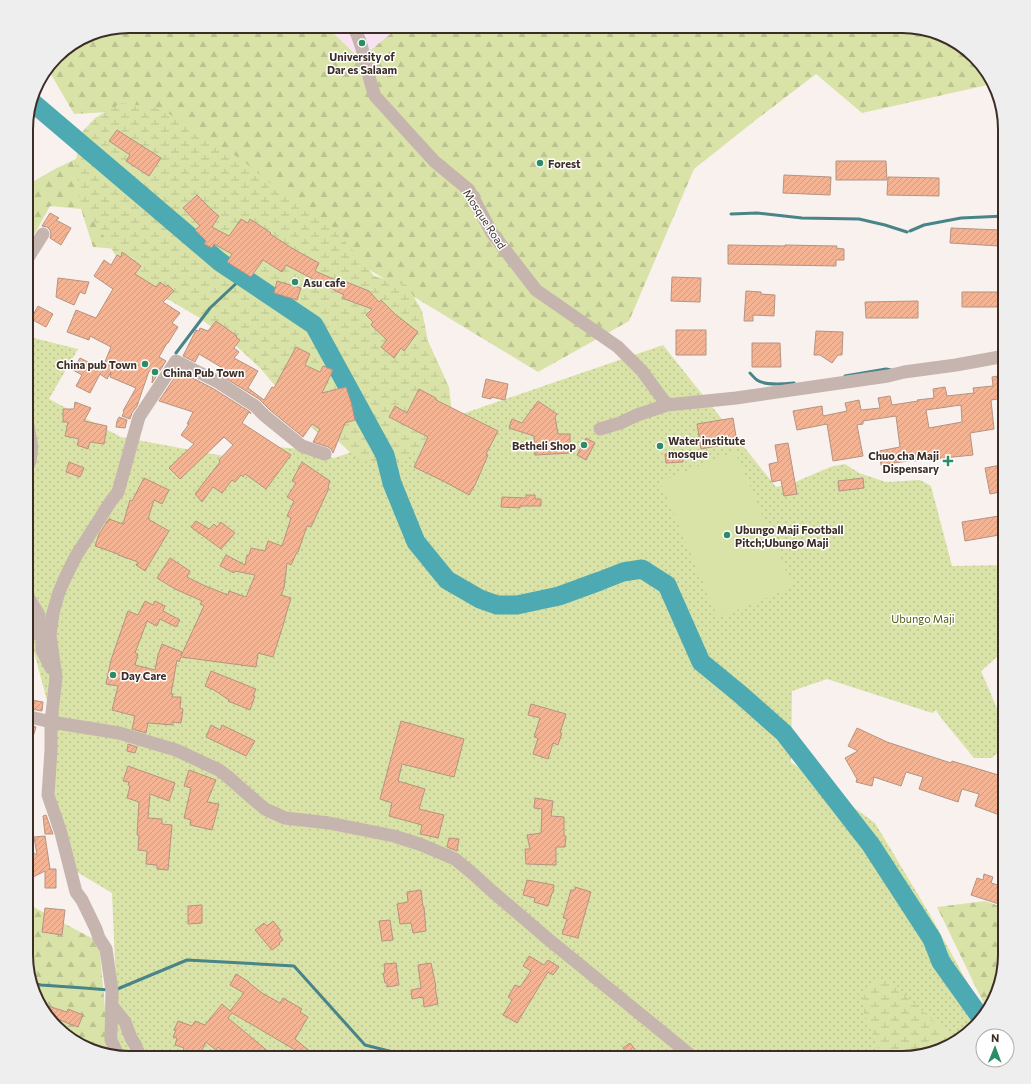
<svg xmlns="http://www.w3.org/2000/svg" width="1031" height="1084" viewBox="0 0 1031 1084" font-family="Commissioner,sans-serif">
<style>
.education{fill:#f8e2f0}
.grass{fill:url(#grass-dots)}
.forest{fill:url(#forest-firs)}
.wetland{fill:url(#wetland-marsh)}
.pitch{fill:#d9e3a7}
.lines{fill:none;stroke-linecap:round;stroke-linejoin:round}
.stream{stroke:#488488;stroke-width:3}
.river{stroke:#4daab2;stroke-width:19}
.building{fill:url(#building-hatch);stroke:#b69382;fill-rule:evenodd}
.minor{stroke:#c6b4af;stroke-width:13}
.poi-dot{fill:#2b8c66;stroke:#fff;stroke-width:1.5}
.labels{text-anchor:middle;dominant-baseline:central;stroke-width:3;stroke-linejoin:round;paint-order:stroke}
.poi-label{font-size:11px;font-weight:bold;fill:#3c2d27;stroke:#fff;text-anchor:start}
.street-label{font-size:11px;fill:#3c2d27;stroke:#fff}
.park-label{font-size:11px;fill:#545c12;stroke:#fff}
.rim{fill:none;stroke:#3c2d27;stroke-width:2}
</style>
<defs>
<pattern id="grass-dots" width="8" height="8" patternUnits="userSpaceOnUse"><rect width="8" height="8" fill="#d9e3a7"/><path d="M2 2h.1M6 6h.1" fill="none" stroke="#bbc390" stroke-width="1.8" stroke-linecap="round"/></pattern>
<pattern id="forest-firs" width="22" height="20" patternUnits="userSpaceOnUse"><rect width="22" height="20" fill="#d9e3a7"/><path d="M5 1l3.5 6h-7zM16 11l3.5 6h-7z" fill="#bbc390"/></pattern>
<pattern id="wetland-marsh" width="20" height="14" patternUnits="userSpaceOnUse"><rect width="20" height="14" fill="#d9e3a7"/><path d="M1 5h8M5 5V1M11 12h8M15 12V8" fill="none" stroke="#bbc390"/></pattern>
<pattern id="building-hatch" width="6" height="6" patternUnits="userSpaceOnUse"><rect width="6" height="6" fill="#f4b392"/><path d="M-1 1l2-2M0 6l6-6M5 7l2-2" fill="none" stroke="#d29a7e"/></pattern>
</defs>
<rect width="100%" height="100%" fill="#f9f1ee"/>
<path class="education" d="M326,26H400L360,59Z"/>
<path class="grass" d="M30,337L78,349L49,399L121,437L240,459L277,447L301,449L334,458L663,345L776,487L793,483L830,467L845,464L859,473L886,482L920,480L931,486L952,566L1005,565V650L981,671L1005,727V746L992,758H974L942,719L936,710L932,713L827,679L792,691L791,762L875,823L929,913L981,1007L988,1009L970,1032L935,1052L902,1058H130L119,1056L112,893L77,872L58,846L49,708L26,622V338Z"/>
<path class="forest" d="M130,26H326L360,59L400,26H908L947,37L979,61L992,84L862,113L816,74L757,119L694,169L629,321L538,372L109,112L74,114L48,69L61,52L90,34Z
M86,154L130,250L93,247L81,209L50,206L34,235L30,212L34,181L55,169Z
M985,901L1005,908V954L994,1000L989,1007L985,1006L937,907Z
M26,903L99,942L109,1053L84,1047L52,1023L34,994L26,955Z"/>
<path class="wetland" d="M121,103L161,108L198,134L241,159L270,183L308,209L336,232L361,259L374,276L407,285L422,311L428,341L449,387L452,414L426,447L395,462L359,461L339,442L321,435L308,425L261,369L231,341L198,317L171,301L145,290L122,266L100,230L80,201L75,163L83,131L95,118Z
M872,980L891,981L919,1008L956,1040L935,1052L902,1058H886L878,1048L864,1014L862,996L873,981Z"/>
<path class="pitch" d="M735,451L793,587L718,618L660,482Z"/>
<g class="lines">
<path class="stream" d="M731,214L757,213L802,218L859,219L885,225L907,232
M910,231L924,225L961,218L1005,216
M176,353L210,308L243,277
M750,373C752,375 754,378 757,380C765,386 784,384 794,383
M845,376L886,369L891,370
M32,983L41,985L84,988L109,990
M115,990L187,960L294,966L365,1045L417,1058"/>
<path class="river" d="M32,102L220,262L314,325L385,455L392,483L416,542L447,580L480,599L497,605H517L559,596L600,581L623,572L642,569L667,585L701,662L740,694L784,733L871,845L932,939L941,962L981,1018"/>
</g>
<path class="building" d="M117,130L161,158L149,176L126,161L130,155L109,141Z
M836,161H886L887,180H836Z
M784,175L831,177L830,195L783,193Z
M888,177L939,178V196L887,195Z
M197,195L214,212L219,216L212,227L229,236L241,219L248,223L250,219L271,233L270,234L295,250L319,263L315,271L338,281L339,279L369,291L379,302L381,300L395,314L418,332L404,351L401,348L394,358L381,347L387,340L371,325L373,322L366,315L372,309L342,298L344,295L286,265L282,272L263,260L251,277L227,262L232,254L214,244L212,248L204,244L206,241L195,230L200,226L183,208Z
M50,213L59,218L56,220L71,228L61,245L50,238L51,234L50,230L47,227L42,226Z
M951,228L1000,230L999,246L950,243Z
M728,245L785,246V245L837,246L836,248L844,249V260H836V266L728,264Z
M122,252L141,266L135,274L156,287L160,282L166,287L168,285L174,291L163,302L180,313L172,323L178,327L168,343H167L159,357L166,361L152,383L153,372L149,371L137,406L132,413L130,419L122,416L124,412L123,411L136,388L110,377L111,372L107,379L100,374L90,393L76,386L82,375L73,370L80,358L102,369L111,347L90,336L89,340L67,332L76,310L96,318L113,289L94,276L104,260L111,265L117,255L121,257Z
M672,277L701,278L700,302L671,301Z
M58,278L89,282L85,294L80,292L74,305L56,297Z
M277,281L301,288L297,300L274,293Z
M746,291L761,292V294L775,295L774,316L753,315V321H744Z
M962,292H1005V307H962Z
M918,301V318H866L865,302Z
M38,306L53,314L46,327L31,319Z
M216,321L237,336L236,337L240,340L234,348L239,352L234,358L258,371L248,388L264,400L272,387L274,388L296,347L310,354L305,365L320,372L323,366L333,370L322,393L346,387L351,402L355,420L345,423L333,453L331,449L328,447L313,442L320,429L312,424L303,437L270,410L259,399L217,373L221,367L199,354L195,362L183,356L196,330L199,331L200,328L208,331Z
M676,330H706V355H676Z
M816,331L843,332L842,355H838L832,363L820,355H814Z
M752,343H780L781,367H752Z
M179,371L214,389L250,412L251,414L249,412L242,423L291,455L266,489L245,474L243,477L241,475L235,482L232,480L222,493L213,487L202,502L195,494L220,462L219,460L233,445L224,437L180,479L169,468L194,444L181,435L189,424H187L193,412L159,401Z
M1004,375L1005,398L991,400L994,429L970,433L973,455L914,461V460L881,465L879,451L900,447L896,416L863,421V424L857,425L863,456L833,461L827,424L797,430L793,411L822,406L823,416L847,411L845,403L859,400L861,410L880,408L878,398L890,396L892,405L918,401L917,400L934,398L933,389L945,387L947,396L974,393L973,388L993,386L992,377ZM961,405L962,422L929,428L926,410Z
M486,379L508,384L505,400L491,397V399L482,397Z
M419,389L436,398V400L498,431L486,454L488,455L475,485L469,495L443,481L414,467L428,437L389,417L395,406L407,413Z
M538,401L557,414L555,417L558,434H570V453L535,455L534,436L509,428L512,419L522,423Z
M75,402L91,408L84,421L107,426L104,444L90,442L88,449L77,445L79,439L65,436L68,422H63V409H74Z
M119,417L127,420L125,428L116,427L117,421Z
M733,418L737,442L701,449L697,424Z
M586,438L595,443L586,460L577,455Z
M788,443L797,494L784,496L781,480L772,482L769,464L778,462L775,445Z
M682,452L683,462L666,463L665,454Z
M69,462L84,468L80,477L66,472Z
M302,462L330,481L328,487L329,488L311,527L307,526L298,552H297L291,565L287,563L284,588L281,595L291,598L285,618V619L273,657L258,653L256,667L181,657L179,662L177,660L171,694H173L172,697H181L180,708L183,709L181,723L173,722V725L148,723L146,733L132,729L135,716L112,710L118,686L106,684L111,660L128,611L138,615L145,601L153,605L155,601L165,606L163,611L180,620L176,627L160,619L157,626L147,621L135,653L138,654L135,665L155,670L158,655L162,644L182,652L181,656L204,606L200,604L202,601L175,589L157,578L170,558L190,571L187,577L203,585L228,595L229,591L246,597L255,575L235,571L234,573L220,566L226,555L245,565L247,555H249L251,548L265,551L268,541L282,546L291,518L287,516L294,501L287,497L296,483L292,481Z
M1001,465L1005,491L990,494L985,468Z
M144,478L169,490L162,504L154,500L148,519L169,531L145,571L136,565L138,562L118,555V554L95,546L99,534L109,519L123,524L130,500L132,501Z
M863,478L864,488L839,491L838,481Z
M526,495H535V499H541V506H520V508L501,507L502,497L526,498Z
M1005,515V534L965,541L962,522Z
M196,521L209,529L214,524L217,527L221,522L235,533L221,549L191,527Z
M211,671L256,689L253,696H255L250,710L228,701L229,700L214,690L205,686Z
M26,699L43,702L42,711L26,708Z
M531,704L566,714L560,733H562L558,745L553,743L548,759L533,754L538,738L534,737L540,718L528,715Z
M401,721L464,739L454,777L402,764L398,781L425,789L419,809L444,815L438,838L420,834L422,825L389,816L392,803L380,799Z
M26,724L36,727L28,753H26Z
M211,725L220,730L222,725L255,741L246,756L206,737Z
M857,728L887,742L951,763L952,761L1005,777V817L975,806L979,794L962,789L958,802L919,789L923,777L906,772L901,786L874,777L872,786L856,782L857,779L845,758L858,751L848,746Z
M128,744L137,747L135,753L127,751Z
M128,766L175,783L169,801L150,794L148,818L162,819V824L172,825L168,870L157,869V865L146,864L147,851L138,850L139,835H137L139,802L127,798L130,786L128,785L129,782L123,781Z
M189,770L216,780L207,802L219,804L212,830L190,825L191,820L184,818L191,788L184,786Z
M535,798L553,801L551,816L564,817V836H566L565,847H556V865L526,864L525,849H530L527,835L541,833L542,809L534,808Z
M46,815L53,834H45L43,816Z
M45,836L50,869H49H56V888H45V871L33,877L28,867L26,866V863L32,852L37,855L34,837Z
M449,838L459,839L457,851L447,847Z
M984,874L993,877L991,883L1005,887V906L971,895L977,878L983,880Z
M527,880L554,885L553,893H552L548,906L534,902L535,898L523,895Z
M575,887L591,892L578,938L562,934L567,919L563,918L571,890H575Z
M421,890L423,907H424L426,931L413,933L411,923L400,924L397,904L408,902L407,892Z
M202,905V923L188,924V906Z
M45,908L65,910L62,935L42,932Z
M390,920L393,940L382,941L379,921Z
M273,921L281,931L279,932L280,934H279L283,940L279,943L280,944L272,950L255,930L264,923L267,926Z
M529,956L544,965L548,960L559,967L553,975L548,972L517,1023L503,1015L512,1000L508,997L515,985L520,987L531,971L523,966Z
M396,963L399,985L387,987V983H385L383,973H385L384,964Z
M431,963L436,987H435L438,1004L424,1007L423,997L412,999L411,990L421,988L418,965Z
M236,974L249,982H248L262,993L280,1003L283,998L302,1009L300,1012L308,1017L295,1039L318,1058H292L297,1051L232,1013L228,1018L276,1058H231L218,1047L216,1050L206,1042L198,1058H189L190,1056L182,1053L184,1048L175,1045L177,1038L173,1037L176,1030H174L178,1021L192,1026L195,1021L205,1025L222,1004L230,1011L244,993L230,985Z
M48,1006L67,1012L68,1009L83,1015L78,1027L57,1019L55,1025L52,1023L46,1013Z
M630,1043L638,1053L631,1058L623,1048Z"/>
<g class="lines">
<path class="minor" d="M353,26C365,47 366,73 375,96L434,161L469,190L492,233L536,290L618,347L642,371L667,405
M26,261L43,234
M600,429L620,423L637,415L667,405L736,398L888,376L904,372L956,365L1005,356
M26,471L30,461L32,447L26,415
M26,594L38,613L42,631V650L51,668
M26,638L34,633L42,631
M26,716L51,722L119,733L176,750L219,770L227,776L252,798L265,809L285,818L329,823L394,836L422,845L455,859L472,873L493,892L548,939L694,1058
M113,1007L125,1022L131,1038L136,1046L140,1058
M118,1055L111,1040L112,991L106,949L99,938L96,929L82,900L76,892L61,833L48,795L51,750V722L56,677L50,635L53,613L59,592L66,576L76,556L111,501L118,492L139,417L176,361L218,382L255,406L265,416L302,446L325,454"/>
</g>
<g class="poi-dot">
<circle cx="362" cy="43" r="4"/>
<circle cx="540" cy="163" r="4"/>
<circle cx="295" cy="282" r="4"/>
<circle cx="145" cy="364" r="4"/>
<circle cx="155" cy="372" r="4"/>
<circle cx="584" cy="445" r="4"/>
<circle cx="660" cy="446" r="4"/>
<path d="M946 455h4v4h4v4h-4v4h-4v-4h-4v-4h4z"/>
<circle cx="727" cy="535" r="4"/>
<circle cx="113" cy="675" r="4"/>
</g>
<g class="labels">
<g class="poi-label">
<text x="362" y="56" text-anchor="middle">University of<tspan x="362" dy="13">Dar es Salaam</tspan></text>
<text x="548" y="163">Forest</text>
<text x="303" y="282">Asu cafe</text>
<text x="137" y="364" text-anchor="end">China pub Town</text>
<text x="163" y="372">China Pub Town</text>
<text x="668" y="440">Water institute<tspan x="668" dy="13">mosque</tspan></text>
<text x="576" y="445" text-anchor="end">Betheli Shop</text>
<text x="939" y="455" text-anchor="end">Chuo cha Maji<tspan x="939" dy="13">Dispensary</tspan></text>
<text x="735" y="529">Ubungo Maji Football<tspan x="735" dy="13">Pitch;Ubungo Maji</tspan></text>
<text x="121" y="675">Day Care</text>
</g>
<g class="street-label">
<text transform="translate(485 219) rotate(57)">Mosque Road</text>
</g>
<g class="park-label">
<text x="923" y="618">Ubungo Maji</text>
</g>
</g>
<path d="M0 0H1031V1084H0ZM129 33H902A96 96 0 0 1 998 129V955A96 96 0 0 1 902 1051H129A96 96 0 0 1 33 955V129A96 96 0 0 1 129 33Z" fill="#efeeee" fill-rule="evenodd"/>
<path class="rim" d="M129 33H902A96 96 0 0 1 998 129V955A96 96 0 0 1 902 1051H129A96 96 0 0 1 33 955V129A96 96 0 0 1 129 33Z"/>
<g transform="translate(995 1048) rotate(1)"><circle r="19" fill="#ffffff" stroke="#b1aba9"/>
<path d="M0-3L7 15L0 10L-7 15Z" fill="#2b8c66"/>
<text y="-6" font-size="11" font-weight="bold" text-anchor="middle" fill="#3c2d27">N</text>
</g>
</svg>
